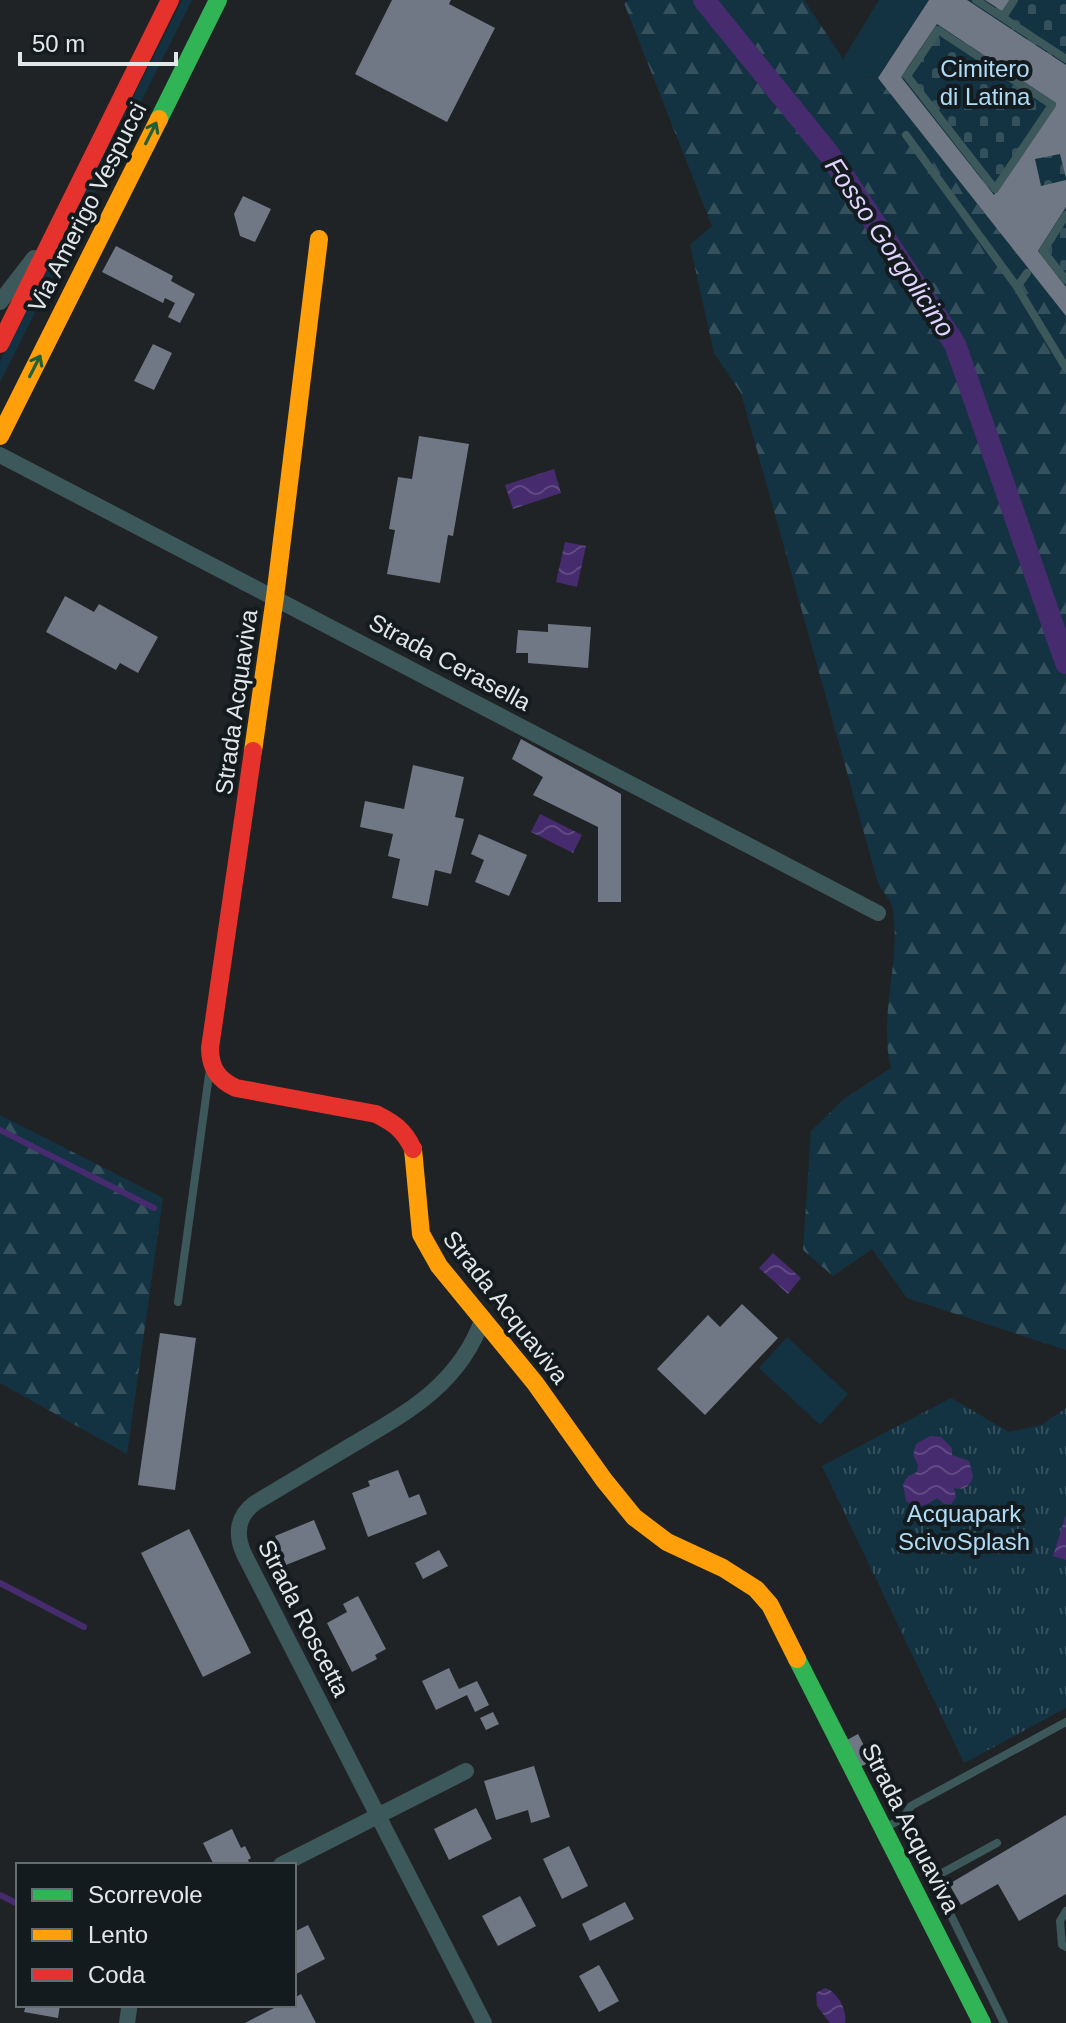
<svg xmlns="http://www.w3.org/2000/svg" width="1066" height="2023" viewBox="0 0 1066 2023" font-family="Helvetica,sans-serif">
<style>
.green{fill:#133342}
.forest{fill:url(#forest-firs)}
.cemetery{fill:url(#cemetery-stones)}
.park{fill:url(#park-tufts)}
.water{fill:url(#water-waves)}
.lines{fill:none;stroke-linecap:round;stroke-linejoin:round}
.stream{stroke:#462b6e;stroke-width:6}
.canal{stroke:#462b6e;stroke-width:22}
.building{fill:#717885;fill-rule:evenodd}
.lane{stroke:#3d585a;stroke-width:8}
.street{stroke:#3d585a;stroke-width:16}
.fast{stroke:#30b455;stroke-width:18}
.slow{stroke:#ff9f0a;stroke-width:18}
.jam{stroke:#e5322d;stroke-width:18}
.oneway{stroke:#216037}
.labels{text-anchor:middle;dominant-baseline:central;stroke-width:8;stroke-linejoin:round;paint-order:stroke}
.park-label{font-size:24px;fill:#aedbf6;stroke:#141b1f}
.street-label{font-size:24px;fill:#e2e7e9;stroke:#141b1f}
.water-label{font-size:26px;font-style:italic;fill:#e0d3fe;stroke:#141b1f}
</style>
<defs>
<pattern id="forest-firs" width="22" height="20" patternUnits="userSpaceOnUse" patternTransform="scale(2)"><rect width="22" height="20" fill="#133342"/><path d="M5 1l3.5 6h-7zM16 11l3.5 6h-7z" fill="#35515d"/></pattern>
<pattern id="cemetery-stones" width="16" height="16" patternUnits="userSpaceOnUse" patternTransform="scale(2)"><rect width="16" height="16" fill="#133342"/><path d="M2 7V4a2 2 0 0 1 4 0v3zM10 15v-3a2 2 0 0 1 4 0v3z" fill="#35515d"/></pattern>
<pattern id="park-tufts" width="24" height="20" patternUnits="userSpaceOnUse" patternTransform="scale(2)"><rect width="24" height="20" fill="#133342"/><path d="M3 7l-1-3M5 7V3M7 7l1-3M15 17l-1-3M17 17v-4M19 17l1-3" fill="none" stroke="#35515d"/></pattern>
<pattern id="water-waves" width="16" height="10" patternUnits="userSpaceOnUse" patternTransform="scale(2)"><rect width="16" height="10" fill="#462b6e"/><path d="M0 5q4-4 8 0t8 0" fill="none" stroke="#604a83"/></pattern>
</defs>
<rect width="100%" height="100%" fill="#202325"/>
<path class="green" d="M182,0H192L0,382V361Z
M879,0H929L878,78L855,77L843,59Z
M787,1337L848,1394L820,1425L759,1368Z"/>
<path class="forest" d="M629,0H804L855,77L878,78L1066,316V1350L907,1298L872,1249L833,1276L803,1250L811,1131L844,1099L891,1068C878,1015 901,963 893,911C892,901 883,892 878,883L741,393L714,353L690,245L712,226L624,3Z
M0,1115L163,1198L127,1454L0,1383Z"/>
<path class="cemetery" d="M929,0H1066V316L878,78Z"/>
<path class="park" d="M951,1398L1009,1432L1041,1425L1066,1408V1708L964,1763L822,1466Z"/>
<path class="water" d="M554,469L561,493L513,509L505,485Z
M565,542L586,546L577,587L556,582Z
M540,814L582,835L573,853L531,832Z
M773,1253L801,1278L788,1294L759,1268Z
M930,1436L941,1437L952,1448V1455L969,1461L973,1477C970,1486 964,1491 954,1488L956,1497L951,1504H944L937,1498C926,1506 918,1510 906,1501L903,1484L908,1476L917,1472L918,1465L913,1455L916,1444Z
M1066,1514V1560L1053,1556Z
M825,1988C837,1991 848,2011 845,2023H830L817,2006L816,1993Z"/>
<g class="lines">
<path class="stream" d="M0,1130L154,1208
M0,1583L84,1627
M0,1895L18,1904"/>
<path class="canal" d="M704,0L829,154L955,344L1066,663"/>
</g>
<path class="building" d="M392,0H451L449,4L495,28L447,122L355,74Z
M929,0H967L1066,65V178L1060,154L1035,159L1041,186L1066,180V207L1038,251L1066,287V316L878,78ZM937,24L1056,103L994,195L901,77Z
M985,0H1010L1002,11Z
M243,196L271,209L255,242L240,236L234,214Z
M116,246L173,276L171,281L195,294L180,323L168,317L175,303L165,298L163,303L102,272Z
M153,344L172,353L154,390L134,381Z
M419,436L469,444L453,536L448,535L440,583L387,574L395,530L389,529L398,477L412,479Z
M65,596L94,612L99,604L158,637L138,673L120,663L116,670L46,632Z
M548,624L591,627L588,668L528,663V653H516L518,630L548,632Z
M521,739L621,794V902H598V827L533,795L543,777L512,759Z
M413,765L464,777L455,817L464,819L451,874L435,870L428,906L392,898L400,859L388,856L393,834L360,827L365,801L404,809Z
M479,834L527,855L509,896L475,882L484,860L471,854Z
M742,1304L778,1338L705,1415L657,1369L708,1315L720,1327Z
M160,1333L196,1338L175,1490L138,1485Z
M398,1470L409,1498L419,1494L427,1514L368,1537L352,1493L370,1486L368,1481Z
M314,1520L326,1549L286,1565L275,1536Z
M189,1529L251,1653L203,1677L141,1553Z
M439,1550L448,1566L423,1579L415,1563Z
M358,1596L386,1649L375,1655L377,1659L352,1672L327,1623L347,1612L343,1604Z
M449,1668L459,1689L477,1681L489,1705L475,1712L467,1695L436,1710L422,1681Z
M493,1712L499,1724L486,1730L480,1718Z
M858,1734L872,1761L858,1768L845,1741Z
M534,1766L550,1817L531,1823L528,1810L496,1820L484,1781Z
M476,1808L492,1839L449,1860L434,1829Z
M1066,1815V1894L1019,1921L998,1884L961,1905L949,1884Z
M232,1829L241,1848L245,1846L251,1858L248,1860L250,1864L214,1865L203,1843Z
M569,1846L588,1886L562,1899L543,1859Z
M520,1896L536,1926L498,1946L482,1916Z
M625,1902L634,1919L590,1941L582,1924Z
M308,1925L325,1959L294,1975V1932Z
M599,1965L619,2001L599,2012L579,1976Z
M301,1994L316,2023H245L280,2005H294V1998Z
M26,2005H60L58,2018L24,2012Z"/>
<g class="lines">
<path class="lane" d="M976,0L1066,59
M1003,17L1014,0
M938,30L1052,105L995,189L907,76Z
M906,135L1017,287L1066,368
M1066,215L1043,251L1066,280
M1017,287L1027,273
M178,1302L209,1075
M903,1818L911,1806L1066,1722
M885,1828L903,1818L1004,2023
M933,1878L997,1843
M1066,1911L1060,1921L1062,1945L1066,1947"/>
<path class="street" d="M0,302L34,258
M0,455L878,913
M483,1318C460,1384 408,1412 352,1445C320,1464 288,1483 255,1503C237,1516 235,1534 244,1554L484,2023
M281,1865L466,1771
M127,2023L129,2009"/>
<path class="fast" d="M159,119L218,0
M797,1659L982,2023"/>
<path class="slow" d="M0,436L159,119
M253,751L275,597L319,239
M413,1149L421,1234L439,1266L535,1383L604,1480L634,1517L667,1542L723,1568L756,1589L770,1605L797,1659"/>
<path class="jam" d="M0,344L170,0
M253,751L210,1048C210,1068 218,1080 236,1088L376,1114C394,1123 404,1130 413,1149"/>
</g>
<defs><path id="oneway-shaft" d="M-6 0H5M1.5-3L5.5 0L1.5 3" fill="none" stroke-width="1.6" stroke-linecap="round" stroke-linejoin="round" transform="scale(2)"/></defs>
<g class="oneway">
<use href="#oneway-shaft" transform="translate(151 133) rotate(-63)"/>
<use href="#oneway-shaft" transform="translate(35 366) rotate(-63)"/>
</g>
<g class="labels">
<g class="park-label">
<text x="985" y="68">Cimitero<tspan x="985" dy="28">di Latina</tspan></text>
<text x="964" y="1513">Acquapark<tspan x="964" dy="28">ScivoSplash</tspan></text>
</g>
<g class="street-label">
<text transform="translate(87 207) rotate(-63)">Via Amerigo Vespucci</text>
<text transform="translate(450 662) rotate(28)">Strada Cerasella</text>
<text transform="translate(236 702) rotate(-82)">Strada Acquaviva</text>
<text transform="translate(506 1307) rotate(52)">Strada Acquaviva</text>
<text transform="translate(304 1618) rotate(63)">Strada Roscetta</text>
<text transform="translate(911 1828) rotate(63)">Strada Acquaviva</text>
</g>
<g class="water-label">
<text transform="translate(890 247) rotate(56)">Fosso Gorgolicino</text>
</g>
</g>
<rect x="16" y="1863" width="280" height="144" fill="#141b1f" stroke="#666d70" stroke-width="2"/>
<rect x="32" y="1889" width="40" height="12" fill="#30b455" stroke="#666d70" stroke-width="2"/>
<text x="88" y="1903" font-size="24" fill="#e2e7e9">Scorrevole</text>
<rect x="32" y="1929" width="40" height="12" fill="#ff9f0a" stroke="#666d70" stroke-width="2"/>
<text x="88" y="1943" font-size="24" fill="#e2e7e9">Lento</text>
<rect x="32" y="1969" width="40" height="12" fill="#e5322d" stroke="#666d70" stroke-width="2"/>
<text x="88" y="1983" font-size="24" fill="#e2e7e9">Coda</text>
<path d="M20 52v12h156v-12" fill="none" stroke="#e2e7e9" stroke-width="4"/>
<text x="32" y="52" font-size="24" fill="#e2e7e9" stroke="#141b1f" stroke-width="6" paint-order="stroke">50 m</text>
</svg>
